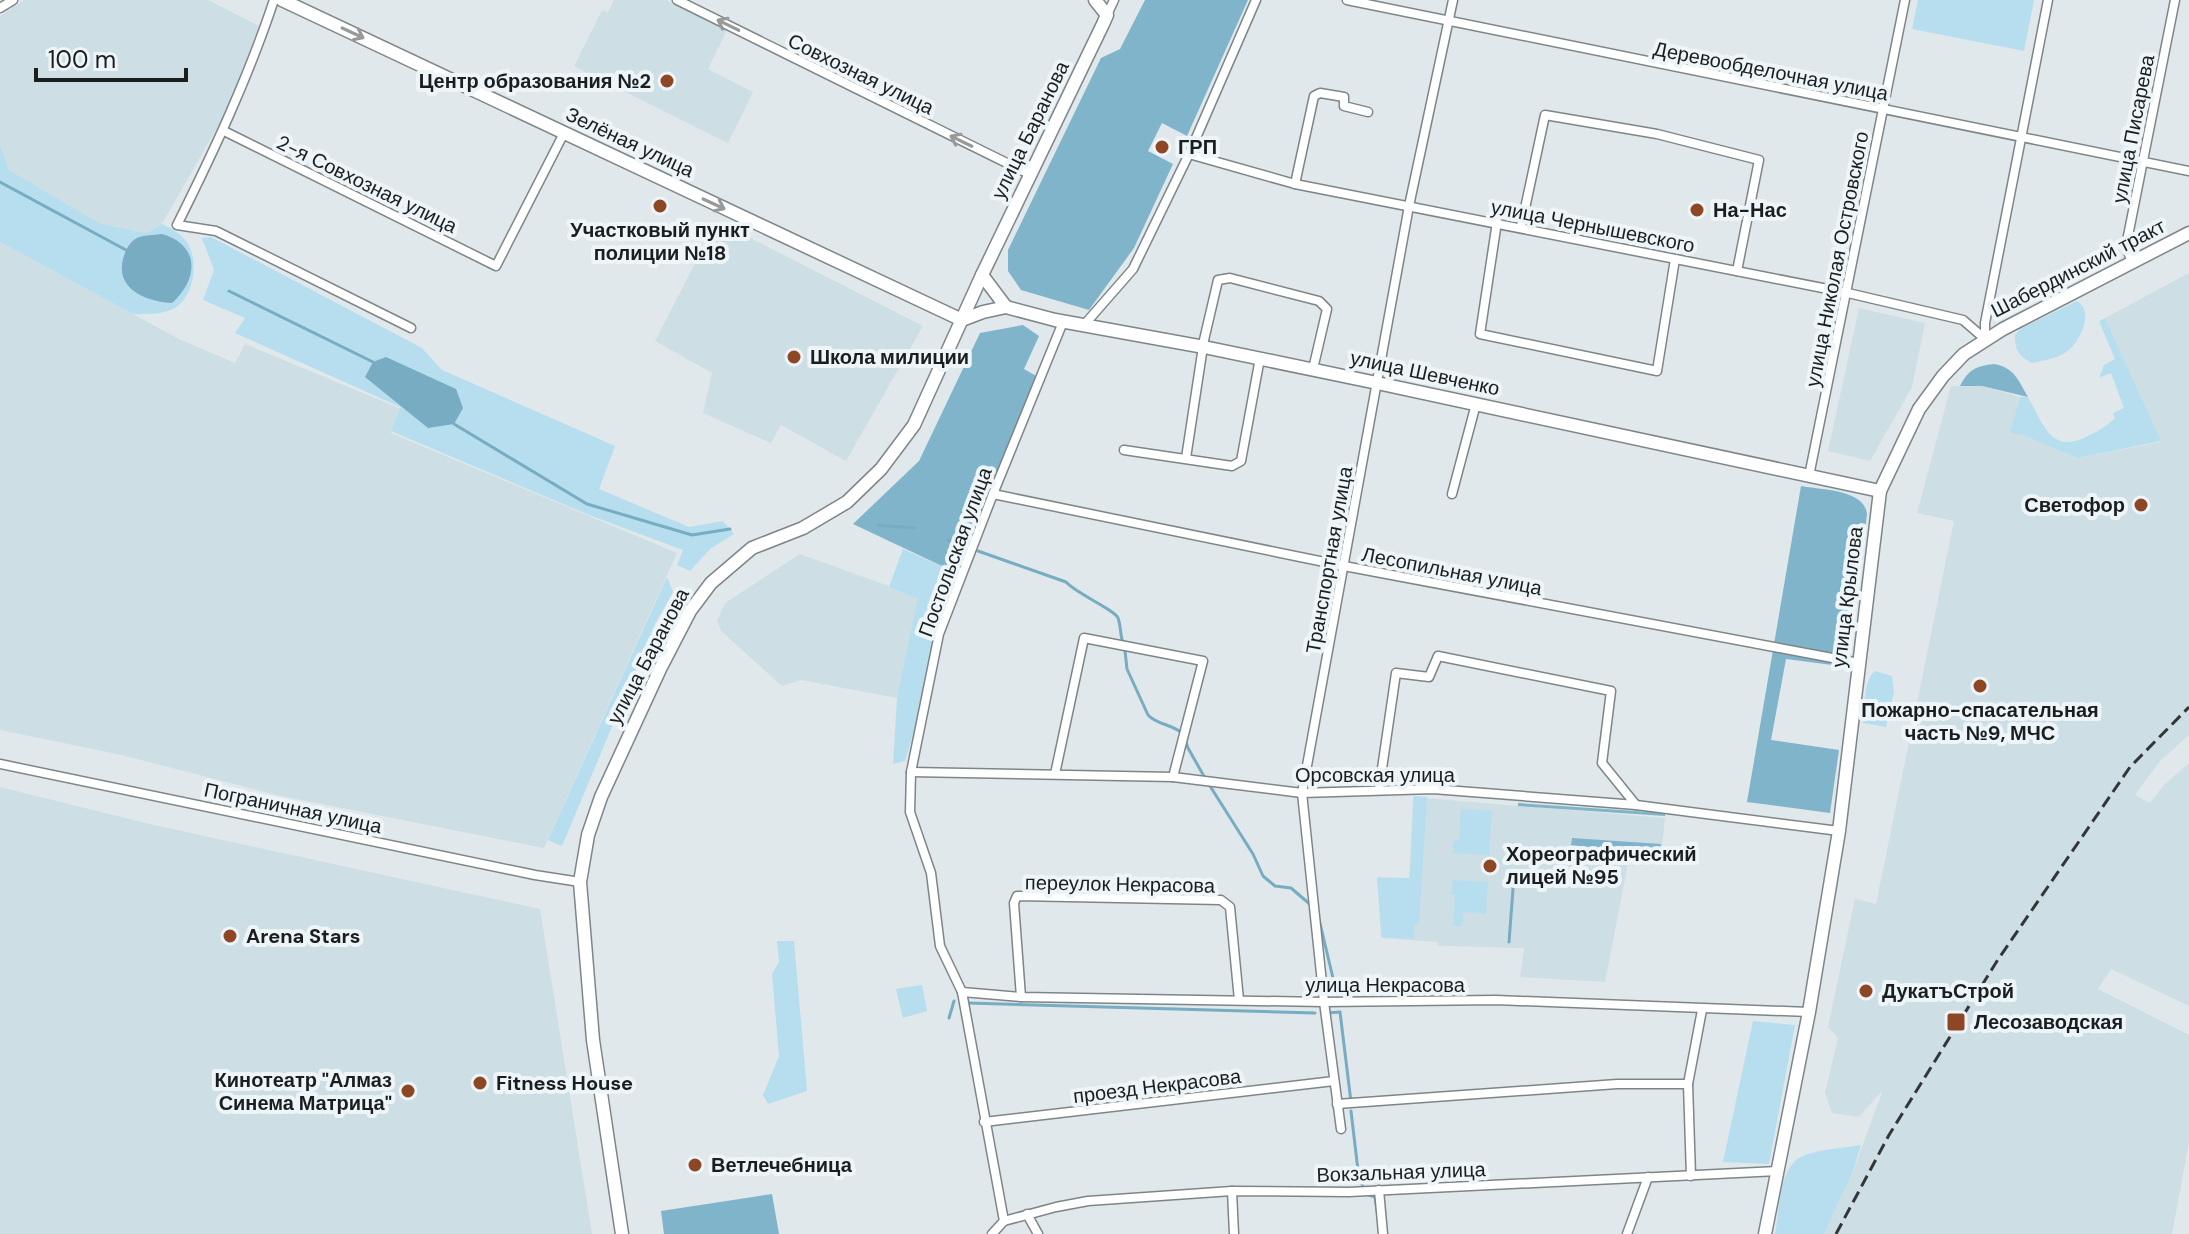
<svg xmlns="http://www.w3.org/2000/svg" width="2189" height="1234" viewBox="0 0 2189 1234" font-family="'DM Sans',sans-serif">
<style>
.built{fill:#cedee5}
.green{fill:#b6deef}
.forest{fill:#7fb4ca}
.water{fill:#77acc2}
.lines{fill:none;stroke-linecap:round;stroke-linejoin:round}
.stream{stroke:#77acc2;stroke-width:3}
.street-casing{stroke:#7e8588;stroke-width:11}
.secondary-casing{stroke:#7e8588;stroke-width:15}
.street{stroke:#fff;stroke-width:8}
.secondary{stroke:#fff;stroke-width:12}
.rail{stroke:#323637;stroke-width:3;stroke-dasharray:12 6;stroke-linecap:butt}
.oneway{stroke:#989a9a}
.poi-dot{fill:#8e4724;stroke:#edf5f9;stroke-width:3}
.labels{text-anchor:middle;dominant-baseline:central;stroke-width:8;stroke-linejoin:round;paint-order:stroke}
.street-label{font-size:20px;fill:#1b1e1f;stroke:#edf5f9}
.poi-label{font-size:20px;font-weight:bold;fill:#1b1e1f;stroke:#edf5f9;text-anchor:start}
</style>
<rect width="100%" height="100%" fill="#e0e8eb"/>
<g class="built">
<polygon points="24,0 208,0 259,26 230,105 162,224 147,233 101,224 9,170 0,145 0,16"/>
<polygon points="614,0 666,0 727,30 708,69 753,92 728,143 574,66 602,10 608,12"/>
<polygon points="717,221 923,326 846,461 781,425 771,443 703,413 712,373 655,341"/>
<polygon points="0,242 179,339 235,363 245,344 399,408 391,433 677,553 544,848 276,795 122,755 0,730"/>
<polygon points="2189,273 2189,735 2160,761 2135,795 2150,803 2164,785 2189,763 2189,1006 2111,969 2098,989 2189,1035 2189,1142 2172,1234 1824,1234 1852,1174 1883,1090 1859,1117 1832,1113 1825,1093 1838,1038 1828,1027 1855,899 1876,904 1954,521 1917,513 1951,386 1982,386 2020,397 2011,433 2023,435 2077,458 2161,442 2105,318"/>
<polygon points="1859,308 1925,323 1912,387 1870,461 1828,451"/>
<polygon points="800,554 919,597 897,698 801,680 782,686 721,631 717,621 725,603"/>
<polygon points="0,787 154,825 540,909 592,1234 0,1234"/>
<polygon points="1413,797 1665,818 1661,856 1630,853 1605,982 1520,977 1524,948 1438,946 1437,942 1381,938 1377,877 1409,878"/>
</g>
<g class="green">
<polygon points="1918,0 2034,0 2024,51 1912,29"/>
<path d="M0,145L9,170L101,224L147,233L162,224C173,229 185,236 190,248C198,266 193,296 176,307C164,315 147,314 133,314L0,242Z"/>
<polygon points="211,237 422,348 442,370 615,446 599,489 689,527 723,521 734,534 710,549 690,571 677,565 683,550 589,515 391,431 400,407 235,333 245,318 203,300 214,270 202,238"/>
<path d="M2077,301C2096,312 2078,347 2063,354C2053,359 2042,361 2032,363C2018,355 2015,351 2015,335L2020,329Z"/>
<path d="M2105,318L2161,441L2077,458L2023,435L2010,433L2020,397H2028C2044,425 2050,455 2088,436C2098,431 2107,426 2115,418L2113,413L2124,408L2111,373L2099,378L2104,365L2115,359L2099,321Z"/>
<polygon points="903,549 961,575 905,761 893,764 897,698 918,598 889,587"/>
<polygon points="667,577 673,592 655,624 562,846 548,840"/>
<path d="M1875,671L1892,676L1894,692L1886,727L1863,723C1865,708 1863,681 1875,671Z"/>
<polygon points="1414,796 1427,797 1419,924 1414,924 1414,939 1382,937 1377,878 1410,878"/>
<polygon points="1461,809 1492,811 1489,855 1453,853 1454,841 1459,840"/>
<polygon points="1453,880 1488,882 1486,914 1464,912 1462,926 1453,926 1455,895 1451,894"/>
<polygon points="777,941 794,941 807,1091 768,1104 763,1095 779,1056 772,974 779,962"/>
<polygon points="922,985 927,1011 903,1018 896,989"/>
<polygon points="1753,1021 1795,1025 1769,1164 1723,1162"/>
<path d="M1861,1145L1852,1174L1824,1234H1775C1780,1210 1778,1164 1805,1155C1822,1149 1843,1148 1861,1145Z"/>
</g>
<g class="forest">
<polygon points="1145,0 1248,0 1187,136 1162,123 1148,151 1173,164 1134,248 1089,310 1021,290 1008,271 1008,250 1101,58 1120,49"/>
<polygon points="1023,325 1039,336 1024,369 1038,377 961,575 853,524 919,461 980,333"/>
<path d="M1994,364C2015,368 2018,380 2028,397L1982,386H1960C1968,370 1976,366 1994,364Z"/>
<path d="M1801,486C1821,490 1864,489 1867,514L1848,667L1786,659L1771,740L1839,750L1830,813L1747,802Z"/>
<polygon points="1518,803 1665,813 1665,816 1518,806"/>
<polygon points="1572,838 1661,844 1659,855 1571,845"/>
<polygon points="772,1194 779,1234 664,1234 661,1211"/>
</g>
<g class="water">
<path d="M162,234C200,245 199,279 172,303C148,302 115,290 123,259C125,252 129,242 137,238C143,235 155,235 162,234Z"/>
<polygon points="386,357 456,389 463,408 454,424 428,428 365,377 373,362"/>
</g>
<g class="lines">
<g class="stream">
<polyline points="0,182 126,250"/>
<polyline points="229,291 373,362"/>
<polyline points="454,424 587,504 692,535 730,529"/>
<polyline points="878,525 914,528"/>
<polyline points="948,540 968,547"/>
<path d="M978,551L1066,582C1077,594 1115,610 1118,618C1121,626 1120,635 1123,643"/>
<path d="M1125,651L1127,669L1148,715C1157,725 1172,724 1182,733"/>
<polyline points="1185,739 1188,748 1205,778"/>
<polyline points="1210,786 1253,854 1263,876 1275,886 1291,888 1312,906"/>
<polyline points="1319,919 1337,995"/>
<polyline points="1509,942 1514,876"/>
<polyline points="968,1003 1315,1013"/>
<polyline points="1327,1013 1340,1012 1351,1102"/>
<polyline points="949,1018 954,1001"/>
<polyline points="1351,1111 1359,1179 1363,1186"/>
<polyline points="1369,1195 1375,1197 1377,1210"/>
</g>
<g class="street-casing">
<g id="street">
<path d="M274,0C248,78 214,151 177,225L216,231L411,328"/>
<polyline points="677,0 1031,175"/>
<polyline points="1347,0 2189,171"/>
<polyline points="0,8 13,0"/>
<polyline points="1107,15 1114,0"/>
<polyline points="224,131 496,266 564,133"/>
<polyline points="1189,154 1295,184 1848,293 1963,320 1985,339"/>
<polyline points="1295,184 1314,96 1320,93 1344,97 1344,106 1368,112"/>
<polyline points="1497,222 1480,334 1657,371 1675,259"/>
<polyline points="1521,227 1545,115 1657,134 1759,160 1737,271"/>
<polyline points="2132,263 2126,246 2175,0"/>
<polyline points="1084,325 1133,269 1189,154 1256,0"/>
<polyline points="1985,339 1985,323 2048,0"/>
<polyline points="1124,450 1232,466 1241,461 1260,358"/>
<polyline points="1186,458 1204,340 1218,280 1230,278 1319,301 1327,309 1313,369"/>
<polyline points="1809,476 1905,0"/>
<polyline points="993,494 1344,566 1859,663"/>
<polyline points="1452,494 1476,404"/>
<polyline points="0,764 535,875 580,882"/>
<polyline points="911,772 1173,777 1302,793 1433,789 1636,805 1839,831"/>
<polyline points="1055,774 1084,638 1203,661 1173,777"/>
<polyline points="1379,789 1396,673 1429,677 1438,656 1611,691 1602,763 1636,805"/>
<polyline points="962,992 1021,997 1324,1002 1496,1000 1809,1012"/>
<polyline points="1021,997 1014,903 1017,896 1221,900 1230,907 1239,1000"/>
<polyline points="1337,1104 1617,1084 1688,1084"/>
<polyline points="984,1122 1334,1081"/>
<polyline points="1341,1129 1324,1002 1302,793 1409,206 1453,0"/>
<polyline points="1691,1176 1688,1084 1702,1010"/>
<polyline points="1379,1190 1383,1234"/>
<polyline points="1232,1191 1234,1234"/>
<polyline points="1027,1214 1038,1234"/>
<polyline points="1004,1221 962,992 940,946 931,873 910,812 911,772 939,634 993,494 1063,322"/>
<polyline points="992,1234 1004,1221 1056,1207 1088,1201 1232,1191 1349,1192 1778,1171"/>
<polyline points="1627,1234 1648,1177"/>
</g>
</g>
<g class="secondary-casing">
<g id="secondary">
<polyline points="282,0 962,320"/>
<polyline points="982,275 1006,307"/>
<polyline points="962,320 983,312 1006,307 1055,320 1204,347 1377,383 1880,491"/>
<polyline points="622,1234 593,1040 580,882 588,835 601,797 660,669 690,611 711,583 752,548 803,528 847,502 881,469 914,425 982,275 1103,24 1107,15 1095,0"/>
<polyline points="1765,1234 1809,1012 1839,831 1880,491 1919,409 1943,376 1964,354 2003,329 2189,233"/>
</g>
</g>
<use href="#street" class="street"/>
<use href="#secondary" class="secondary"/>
<polyline class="rail" points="1836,1234 1889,1135 1997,961 2130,767 2189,707"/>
</g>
<defs><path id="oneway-shaft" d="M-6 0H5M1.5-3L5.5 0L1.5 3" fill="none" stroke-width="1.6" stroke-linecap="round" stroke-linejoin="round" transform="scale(2)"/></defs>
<g class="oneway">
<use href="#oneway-shaft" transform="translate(728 25) rotate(-154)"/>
<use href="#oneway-shaft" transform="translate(353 33) rotate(25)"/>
<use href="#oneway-shaft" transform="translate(961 141) rotate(-154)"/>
<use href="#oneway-shaft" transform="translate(714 204) rotate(25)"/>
</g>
<g class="poi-dot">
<circle cx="667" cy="81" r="8"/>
<circle cx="1162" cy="147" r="8"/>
<circle cx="660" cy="206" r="8"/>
<circle cx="1697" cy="210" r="8"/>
<circle cx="794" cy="357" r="8"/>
<circle cx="2141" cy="505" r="8"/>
<circle cx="1980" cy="686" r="8"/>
<circle cx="1490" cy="866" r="8"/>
<circle cx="230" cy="936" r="8"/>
<circle cx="1866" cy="991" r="8"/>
<rect x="1946" y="1012" width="20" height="20" rx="4"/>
<circle cx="480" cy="1083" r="8"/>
<circle cx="408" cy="1091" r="8"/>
<circle cx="695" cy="1165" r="8"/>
</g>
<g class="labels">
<g class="street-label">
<text transform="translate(1771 71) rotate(11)">Деревообделочная улица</text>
<text transform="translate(861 74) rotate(26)">Совхозная улица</text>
<text transform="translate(2133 129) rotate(-79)">улица Писарева</text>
<text transform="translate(1030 130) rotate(-64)">улица Баранова</text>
<text transform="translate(630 142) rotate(25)">Зелёная улица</text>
<text transform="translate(367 184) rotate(26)">2-я Совхозная улица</text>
<text transform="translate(1593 226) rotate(11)">улица Чернышевского</text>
<text transform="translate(1837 259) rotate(-79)">улица Николая Островского</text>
<text transform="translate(2078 268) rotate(-27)">Шабердинский тракт</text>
<text transform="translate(1425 373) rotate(12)">улица Шевченко</text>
<text transform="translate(955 552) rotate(-70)">Постольская улица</text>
<text transform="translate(1329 560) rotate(-80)">Транспортная улица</text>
<text transform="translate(1452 571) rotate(11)">Лесопильная улица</text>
<text transform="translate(1847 597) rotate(-83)">улица Крылова</text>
<text transform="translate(648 656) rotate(-62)">улица Баранова</text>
<text x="1375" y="775">Орсовская улица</text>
<text transform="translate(293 808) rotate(12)">Пограничная улица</text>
<text transform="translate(1120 884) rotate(1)">переулок Некрасова</text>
<text x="1385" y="985">улица Некрасова</text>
<text transform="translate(1157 1086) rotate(-7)">проезд Некрасова</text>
<text transform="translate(1401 1172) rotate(-2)">Вокзальная улица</text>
</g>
<g class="poi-label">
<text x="651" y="81" text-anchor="end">Центр образования №2</text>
<text x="1178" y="147">ГРП</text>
<text x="1713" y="210">На-Нас</text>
<text x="660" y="230" text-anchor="middle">Участковый пункт<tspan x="660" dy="23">полиции №18</tspan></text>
<text x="810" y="357">Школа милиции</text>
<text x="2125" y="505" text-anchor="end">Светофор</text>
<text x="1980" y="710" text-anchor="middle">Пожарно-спасательная<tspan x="1980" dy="23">часть №9, МЧС</tspan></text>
<text x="1506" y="854">Хореографический<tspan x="1506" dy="23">лицей №95</tspan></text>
<text x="246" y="936">Arena Stars</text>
<text x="1882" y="991">ДукатъСтрой</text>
<text x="1974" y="1022">Лесозаводская</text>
<text x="392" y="1080" text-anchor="end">Кинотеатр "Алмаз<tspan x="392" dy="23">Синема Матрица"</tspan></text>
<text x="496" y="1083">Fitness House</text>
<text x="711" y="1165">Ветлечебница</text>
</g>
</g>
<path d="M36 68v12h150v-12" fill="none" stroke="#1b1e1f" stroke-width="4"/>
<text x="48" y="68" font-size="24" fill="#1b1e1f" stroke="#edf5f9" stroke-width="6" paint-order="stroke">100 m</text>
</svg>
